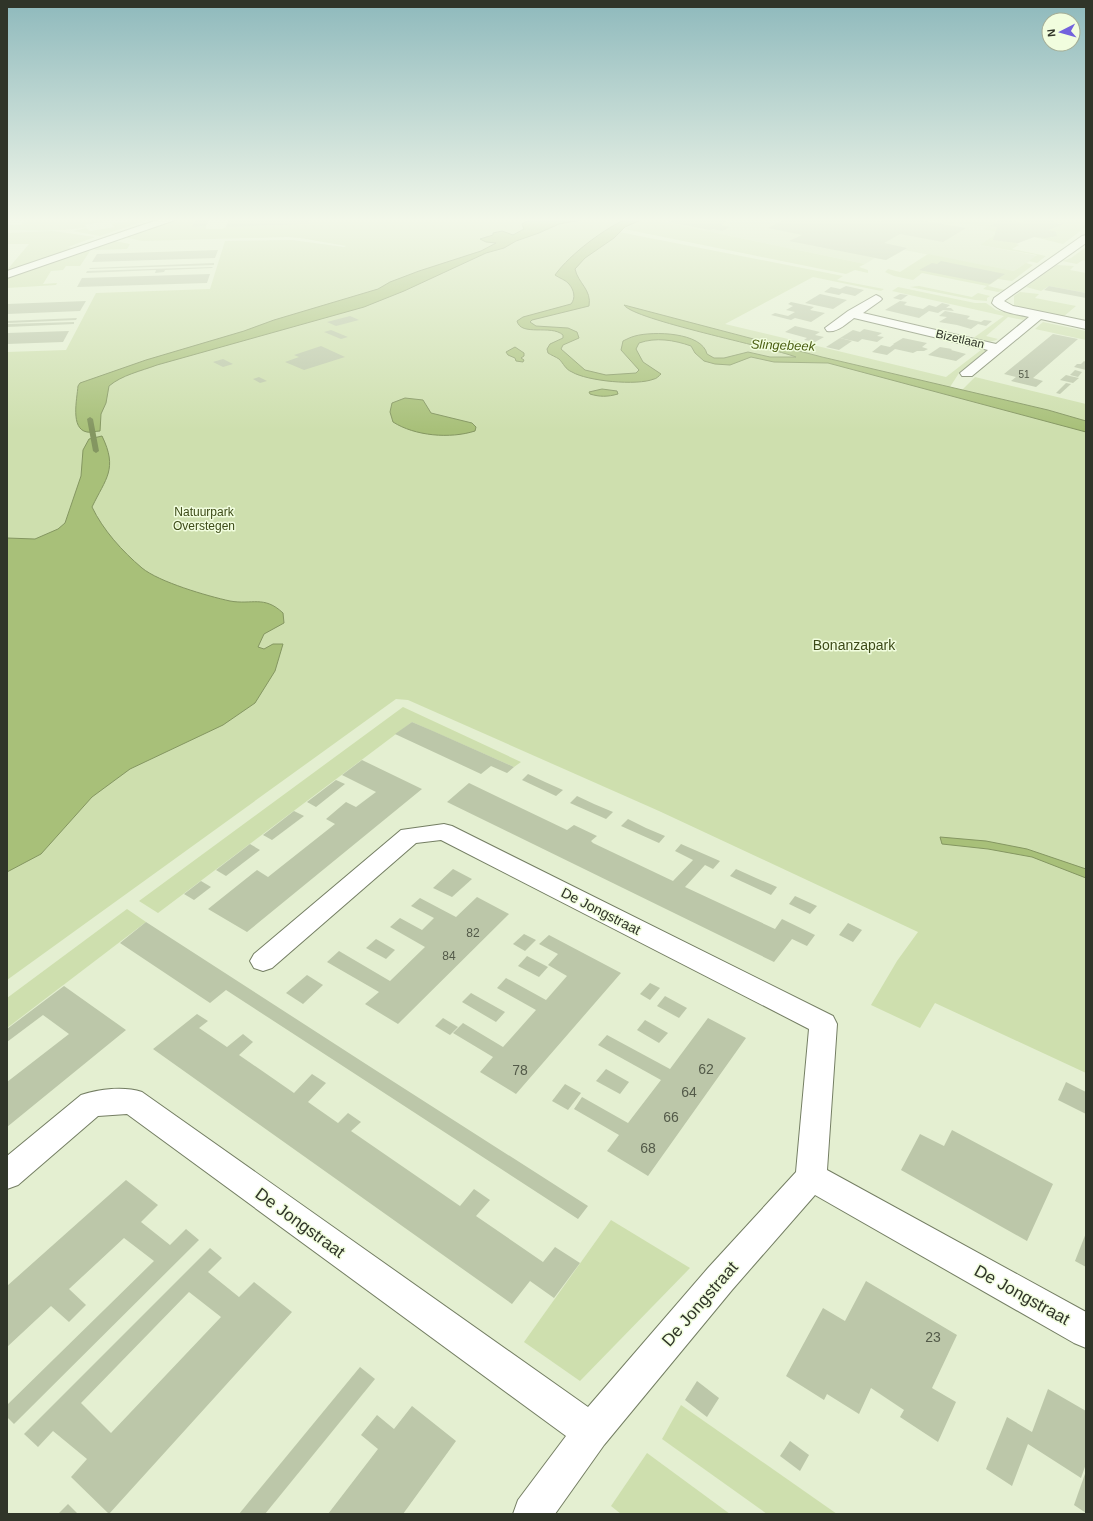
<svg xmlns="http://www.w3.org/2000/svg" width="1093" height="1521" viewBox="0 0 1093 1521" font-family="Helvetica,sans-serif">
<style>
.built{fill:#d5e2be}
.green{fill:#cedfae}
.water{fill:#a8c079;stroke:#849661}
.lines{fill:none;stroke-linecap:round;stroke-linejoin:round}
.stream{fill:#849661;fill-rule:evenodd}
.building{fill:#bcc7a9;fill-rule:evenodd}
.street-casing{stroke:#747e63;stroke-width:2}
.street{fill:#fff;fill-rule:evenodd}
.labels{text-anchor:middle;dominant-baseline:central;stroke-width:3;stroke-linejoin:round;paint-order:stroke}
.far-number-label{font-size:10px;fill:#535a49}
.far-street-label{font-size:12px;fill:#303529;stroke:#f1fdde}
.far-park-label{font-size:12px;fill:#3c4a17;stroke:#f1fdde}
.number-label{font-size:12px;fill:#535a49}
.far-water-label{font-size:13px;font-style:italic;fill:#4b5f12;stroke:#f1fdde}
.park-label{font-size:14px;fill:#3c4a17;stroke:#f1fdde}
.street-label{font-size:14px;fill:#303529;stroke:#f1fdde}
.near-number-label{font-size:14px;fill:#535a49}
.near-street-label{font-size:17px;fill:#303529;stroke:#f1fdde}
</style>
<rect width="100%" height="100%" fill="#e4efd1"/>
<polygon class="built" points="674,218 964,218 996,232 994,235 980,245 1038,256 1014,271 904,250 886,260 875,258 865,264 664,222"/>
<g class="green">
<path d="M27,218H123L84,225L87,227C61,232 34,230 7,230V225H21Z"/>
<polygon points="125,218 153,218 100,236 73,231 86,228 90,231 115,227 111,224 129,221"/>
<polygon points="180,218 196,218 192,227 206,226 206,229 222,229 226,227 309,224 310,220 364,218 639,218 614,231 843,276 837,280 884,289 881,291 813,277 725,324 946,377 981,350 958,344 961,342 988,349 959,373 950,387 822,357 716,329 713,331 1086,427 1086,1073 935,1003 920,1028 871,1005 897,961 918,932 659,811 408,700 396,699 7,980 7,352 66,350 96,293 210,289 225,241 292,240 344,247 346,246 300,238 287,237 142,241 124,237"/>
<polygon points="646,218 674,218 664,222 865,264 859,267 868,270 868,273 855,270 846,274 624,229"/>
<polygon points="917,218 1086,218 1086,227 1063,244 1034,237 1065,223 995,223 991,226 997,227 996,232 983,229 986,227 957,222 953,224"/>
<polygon points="53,231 95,237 68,247 76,249 57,256 53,255 7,272 7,270 29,244 7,244 7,233"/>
<polygon points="994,235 1017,243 1016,244 1019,245 1012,249 1046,256 1037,263 1029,261 1037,255 980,245"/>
<polygon points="114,241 130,244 127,249 96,250 90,248"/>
<polygon points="1086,247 1086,261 1083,260 1077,264 1062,261 1071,258"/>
<polygon points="85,250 90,251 80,266 66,266 63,270 51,271 43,284 57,283 56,285 7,288 7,278"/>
<polygon points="928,254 1014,271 1026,263 1033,265 1012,281 998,279 988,286 1005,290 998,292 983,289 987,286 922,273 913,280 894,276 885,272 888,269 900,272"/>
<polygon points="1057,265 1074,266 1070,270 1086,273 1086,293 1049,286 1041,291 1026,287"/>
<polygon points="919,286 972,297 978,293 990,296 987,298 987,301 975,300 910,287"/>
<path d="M898,287L975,303H986L996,310L1027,317L1023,320L1008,317L986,336L998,339C990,344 980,341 972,339L1004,316L892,291Z"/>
<polygon points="1020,292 1039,294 1035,298 1076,306 1063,317 1014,306 1014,296"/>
<polygon points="1043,322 1086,331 1086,340 1035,329"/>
<polygon points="975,377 1086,404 1086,421 1048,410 962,390"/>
<polygon points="403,707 521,762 514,767 412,722 158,913 139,901"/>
<polygon points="127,909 146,922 7,1028 7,998"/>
<polygon points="611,1220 690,1268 580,1381 524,1342"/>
<polygon points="681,1405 837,1514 767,1514 662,1439"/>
<polygon points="647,1453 730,1514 621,1514 611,1506"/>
</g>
<g class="water">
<path d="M533,218H545L547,220L554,218L583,219L581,220L559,224L539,233L516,241L504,248L486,253L404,291L364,307L157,365C141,371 122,375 109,386L106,403L101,414L100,431C96,431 91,433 87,432C70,429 77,399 78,386L80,383L146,360L244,331L274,320L378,289L390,282L419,271L481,251L496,243L486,242L480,239L493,235V233L502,231L513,235L524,229L522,224Z"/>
<path d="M629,218H646L625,227L614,238L585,258L575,269C578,283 592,290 589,306L532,320L530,322L536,326L568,328L577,332L579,338L563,345L561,349L585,370L606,375L636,373L639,370L621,350L623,341C627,339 631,337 635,336C653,331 702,332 707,354L714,358H724L748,352L770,357H796C770,347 634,320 624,305L822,357L1048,410L1086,421V432L828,363L774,362L751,357L730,365L715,364L704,361L695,353L691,346C674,340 656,337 639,343L636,349L643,362L661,374C659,376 656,379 654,379C637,386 587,381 572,372C565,369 564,364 559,359C556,357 551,355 548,353L547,349L550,344L563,338V335C551,324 521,337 517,321L523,317L571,304C576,298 574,290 569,284C566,280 559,278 555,275C570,254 606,227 629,218Z"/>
<polygon points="515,347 524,353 524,356 521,358 524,360 523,362 516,361 515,358 508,355 506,352"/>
<path d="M602,389L617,391L618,394C607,397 600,397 590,394L589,392Z"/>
<path d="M405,398L423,400L431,413L472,423L476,427L475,431C450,439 415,436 393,422L390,412L392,403Z"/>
<path d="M102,436C118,469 106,478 92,507C103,530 122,551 142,568C159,582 207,596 230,601C252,605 264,595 283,613L284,623L264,634L258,647L264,649L273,644H283L275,671L255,703L223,725L130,769L92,797L41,854L7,872V538L35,539L58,529L65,523L81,476L83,450L89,439Z"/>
<polygon points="940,837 986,841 1027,849 1086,869 1086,878 1032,857 988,849 942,844"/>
</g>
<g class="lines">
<polygon class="stream" points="90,417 93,419 99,451 96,453 93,451 87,419"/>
</g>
<g class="building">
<polygon points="196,218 210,218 206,226 192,227"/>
<polygon points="229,218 310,218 309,224 226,227"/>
<polygon points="318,218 346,218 346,219 318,220"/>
<polygon points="678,218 709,218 728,221 721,225 730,227 722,231 713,229 710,230 669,222"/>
<polygon points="780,218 859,218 881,221 888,218 908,218 966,228 943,242 900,234 884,243 907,248 886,260 789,241 802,235 768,228 785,219"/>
<polygon points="1048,218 1058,224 1066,223 1049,230 1056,232 1057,236 1046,238 1034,237 1016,244 1017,243 993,240 997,227 990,226 1000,219 1022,223 1024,221 1019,219"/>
<polygon points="218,250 215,258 92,262 97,254"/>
<polygon points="941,261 1005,274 990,284 919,270 932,263 937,264"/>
<polygon points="214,263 214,265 89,269 90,268"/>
<polygon points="213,267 212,268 165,270 164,272 155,273 156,270 86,273 87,271"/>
<polygon points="210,274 207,283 77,287 82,278"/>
<polygon points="846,286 864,290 855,296 842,293 839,295 824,292 831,287 840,289"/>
<polygon points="1049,286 1086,293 1086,298 1044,290"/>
<polygon points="820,294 847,300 833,309 805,303"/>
<polygon points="900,294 908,295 901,300 893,298"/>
<polygon points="86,301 80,311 7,314 7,304"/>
<polygon points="900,301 907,302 904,305 923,309 929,305 936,307 942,303 950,305 946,308 951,308 954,311 943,310 938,313 929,311 919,318 885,310"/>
<polygon points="791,302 814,307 810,310 825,313 811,322 795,318 791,320 771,315 775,313 788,316 795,312 786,310 793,306 788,304"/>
<polygon points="945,311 970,316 967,319 981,322 984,320 992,321 986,326 978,324 971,329 957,325 939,322 947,317 939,316"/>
<polygon points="350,316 359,320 336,326 327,322"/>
<polygon points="77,318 76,320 7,323 7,321"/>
<polygon points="74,322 74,324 7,327 7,324"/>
<polygon points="795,326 820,332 815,335 824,337 815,342 804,340 807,338 785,332"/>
<polygon points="864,329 882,333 877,336 884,337 877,342 862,339 858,342 840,338 853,330 860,332"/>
<polygon points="331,330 348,337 341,339 324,332"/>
<polygon points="69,331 63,342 7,344 7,333"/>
<polygon points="1053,334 1078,339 1033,378 1043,381 1036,387 1011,381 1016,377 1004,374"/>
<polygon points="840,338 852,341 839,350 826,347"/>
<polygon points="903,338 927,343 922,347 928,349 924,351 917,351 913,353 895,349 887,355 872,352 881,345 890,347 894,344 893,344"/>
<polygon points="321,346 345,357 304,370 285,362 299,357 294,355"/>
<polygon points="940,347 952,349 951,350 966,354 956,361 928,355"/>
<polygon points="223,359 233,364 223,367 213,362"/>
<polygon points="1084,361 1086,362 1086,370 1074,367 1077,364 1081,364"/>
<polygon points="1075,370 1082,372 1078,377 1070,375"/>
<polygon points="1066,375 1070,376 1079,378 1073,383 1060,380"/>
<polygon points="259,377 267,381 260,383 253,379"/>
<polygon points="1066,383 1071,384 1060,394 1056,393"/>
<polygon points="412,722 433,731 514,767 507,773 491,766 481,774 395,734"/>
<polygon points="362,760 422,789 247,932 208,909 257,870 268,877 335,824 326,819 346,802 356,807 376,792 342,775"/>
<polygon points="528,774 545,782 563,790 556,796 522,780"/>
<polygon points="336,780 345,784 316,807 307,802"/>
<polygon points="469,783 567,830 574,825 597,836 591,841 593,843 673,881 693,860 675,851 681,844 720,861 713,869 705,865 685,887 775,929 782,919 815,935 807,946 792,939 774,962 447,802"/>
<polygon points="577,796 594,804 613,812 606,819 570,803"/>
<polygon points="294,811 304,816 272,840 263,835"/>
<polygon points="628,819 646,828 665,836 659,843 621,826"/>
<polygon points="250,844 260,850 226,876 216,870"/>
<polygon points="453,869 472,879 452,897 433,888"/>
<polygon points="736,869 756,878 777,887 771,895 730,876"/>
<polygon points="201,881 211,887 194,900 184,894"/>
<polygon points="795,896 817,906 810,914 789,904"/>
<polygon points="477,897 509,914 398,1024 365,1004 379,992 327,962 339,951 390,981 425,947 390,927 400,918 422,930 434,918 411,906 420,898 456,917"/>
<polygon points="146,922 369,1066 588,1206 578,1219 226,990 210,1003 120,943"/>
<polygon points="848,923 862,930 853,942 839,935"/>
<polygon points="524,934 536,940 525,951 513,944"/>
<polygon points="549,935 621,973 516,1094 480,1072 493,1057 453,1033 463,1023 503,1047 536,1010 497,988 506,978 546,1000 567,976 548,965 558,954 539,944"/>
<polygon points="376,939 395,950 386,959 366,948"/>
<polygon points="527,956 548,967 539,977 518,966"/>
<polygon points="307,975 323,985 303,1004 286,993"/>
<polygon points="650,983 660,988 650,1000 640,994"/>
<polygon points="64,986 126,1030 7,1127 7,1082 69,1034 43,1015 7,1042 7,1029"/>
<polygon points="471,993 505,1012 496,1022 462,1002"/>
<polygon points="665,996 687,1008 679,1018 657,1006"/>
<polygon points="197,1014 208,1021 199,1028 227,1047 243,1034 253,1042 239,1055 294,1093 312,1074 326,1083 308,1102 338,1123 348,1113 361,1122 351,1131 460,1206 474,1189 490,1200 476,1216 543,1262 555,1247 580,1263 554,1298 530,1281 512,1304 153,1049"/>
<polygon points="443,1018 458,1027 450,1035 435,1026"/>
<polygon points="708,1018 746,1038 648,1176 607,1151 619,1135 574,1109 582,1097 628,1123 661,1080 598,1045 607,1035 670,1069"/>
<polygon points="645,1020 668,1033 659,1043 637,1030"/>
<polygon points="606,1069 629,1082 620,1094 596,1081"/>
<polygon points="1066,1082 1086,1092 1086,1114 1058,1100"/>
<polygon points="565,1084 581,1093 568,1110 552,1101"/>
<polygon points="952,1130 1053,1184 1027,1241 901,1170 920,1134 944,1146"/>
<polygon points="126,1180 158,1205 141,1222 170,1245 186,1229 199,1240 14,1424 7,1417 7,1405 154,1261 124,1238 69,1289 86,1305 69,1322 51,1306 7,1347 7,1286"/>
<polygon points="1086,1233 1086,1267 1075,1261"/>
<path d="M210,1248L222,1258L208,1272L239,1297L254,1282L292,1312L109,1514L71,1477L87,1459L53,1431L38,1447L24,1434ZM189,1292L221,1317L111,1433L81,1403Z"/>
<polygon points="866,1281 957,1335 932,1388 956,1402 938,1442 900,1417 904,1410 871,1388 859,1414 827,1394 824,1400 786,1376 823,1308 845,1321"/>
<polygon points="360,1367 375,1379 265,1514 239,1514"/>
<polygon points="697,1381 719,1398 707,1417 685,1400"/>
<polygon points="1048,1389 1086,1411 1086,1464 1081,1478 1028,1444 1012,1486 986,1469 1007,1417 1032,1432"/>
<polygon points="412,1406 456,1441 403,1514 328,1514 378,1449 361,1435 377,1415 394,1429"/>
<polygon points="790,1441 809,1455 800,1471 780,1456"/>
<polygon points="1086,1471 1086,1513 1074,1505"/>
<polygon points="68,1504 78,1514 58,1514"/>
</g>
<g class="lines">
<g class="street-casing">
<g id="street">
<polygon points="163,218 176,218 175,220 7,278 7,271"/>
<path d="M1086,235V243L1004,301L1013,306L1086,321V329L1041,319L972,376H962L960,373L988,350L854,318C846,324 837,333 827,331L825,328L848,311L876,295L880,297L882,299L880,301L863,313L996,344L1029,317C1017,314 1000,313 992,303L994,298L1082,236Z"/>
<path d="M444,824L452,826L833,1016L837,1024L827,1170L1086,1312V1348L1074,1343L815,1195L732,1290L604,1445L555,1514H513L518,1500L566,1436L127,1114L98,1116L18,1185L7,1189V1156L81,1095C99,1089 124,1086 142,1092L588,1407L708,1268L796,1172L809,1029L441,840L416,843L272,968L263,971L254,968L250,961L254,954L401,830Z"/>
</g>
</g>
<use href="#street" class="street"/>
</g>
<linearGradient id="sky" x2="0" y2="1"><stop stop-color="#8eb9bc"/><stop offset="0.51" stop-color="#f3f8ea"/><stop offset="1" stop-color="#f3f8ea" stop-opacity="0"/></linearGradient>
<rect width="1093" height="430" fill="url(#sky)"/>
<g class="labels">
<g class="far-number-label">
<text x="1024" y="374">51</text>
</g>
<g class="far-street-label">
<text transform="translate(960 339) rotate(13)">Bizetlaan</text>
</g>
<g class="far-park-label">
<text x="204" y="512">Natuurpark<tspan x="204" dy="14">Overstegen</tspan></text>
</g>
<g class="number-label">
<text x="473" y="933">82</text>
<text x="449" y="956">84</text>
</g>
<g class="far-water-label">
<text transform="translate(783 345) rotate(2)">Slingebeek</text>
</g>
<g class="park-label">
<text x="854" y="645">Bonanzapark</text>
</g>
<g class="street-label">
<text transform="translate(601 911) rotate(27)">De Jongstraat</text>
</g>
<g class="near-number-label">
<text x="706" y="1069">62</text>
<text x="520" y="1070">78</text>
<text x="689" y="1092">64</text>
<text x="671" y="1117">66</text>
<text x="648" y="1148">68</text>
<text x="933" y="1337">23</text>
</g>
<g class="near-street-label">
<text transform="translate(300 1223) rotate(36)">De Jongstraat</text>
<text transform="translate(1022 1295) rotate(29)">De Jongstraat</text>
<text transform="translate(700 1304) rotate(-49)">De Jongstraat</text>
</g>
</g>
<rect width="1093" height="1521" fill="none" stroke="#303529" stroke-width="16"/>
<g transform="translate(1061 32) rotate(264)"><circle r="19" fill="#f1fdde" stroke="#a4ad96"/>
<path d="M0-3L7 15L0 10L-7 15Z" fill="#7262dd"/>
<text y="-6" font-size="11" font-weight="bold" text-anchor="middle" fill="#303529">N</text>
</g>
</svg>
